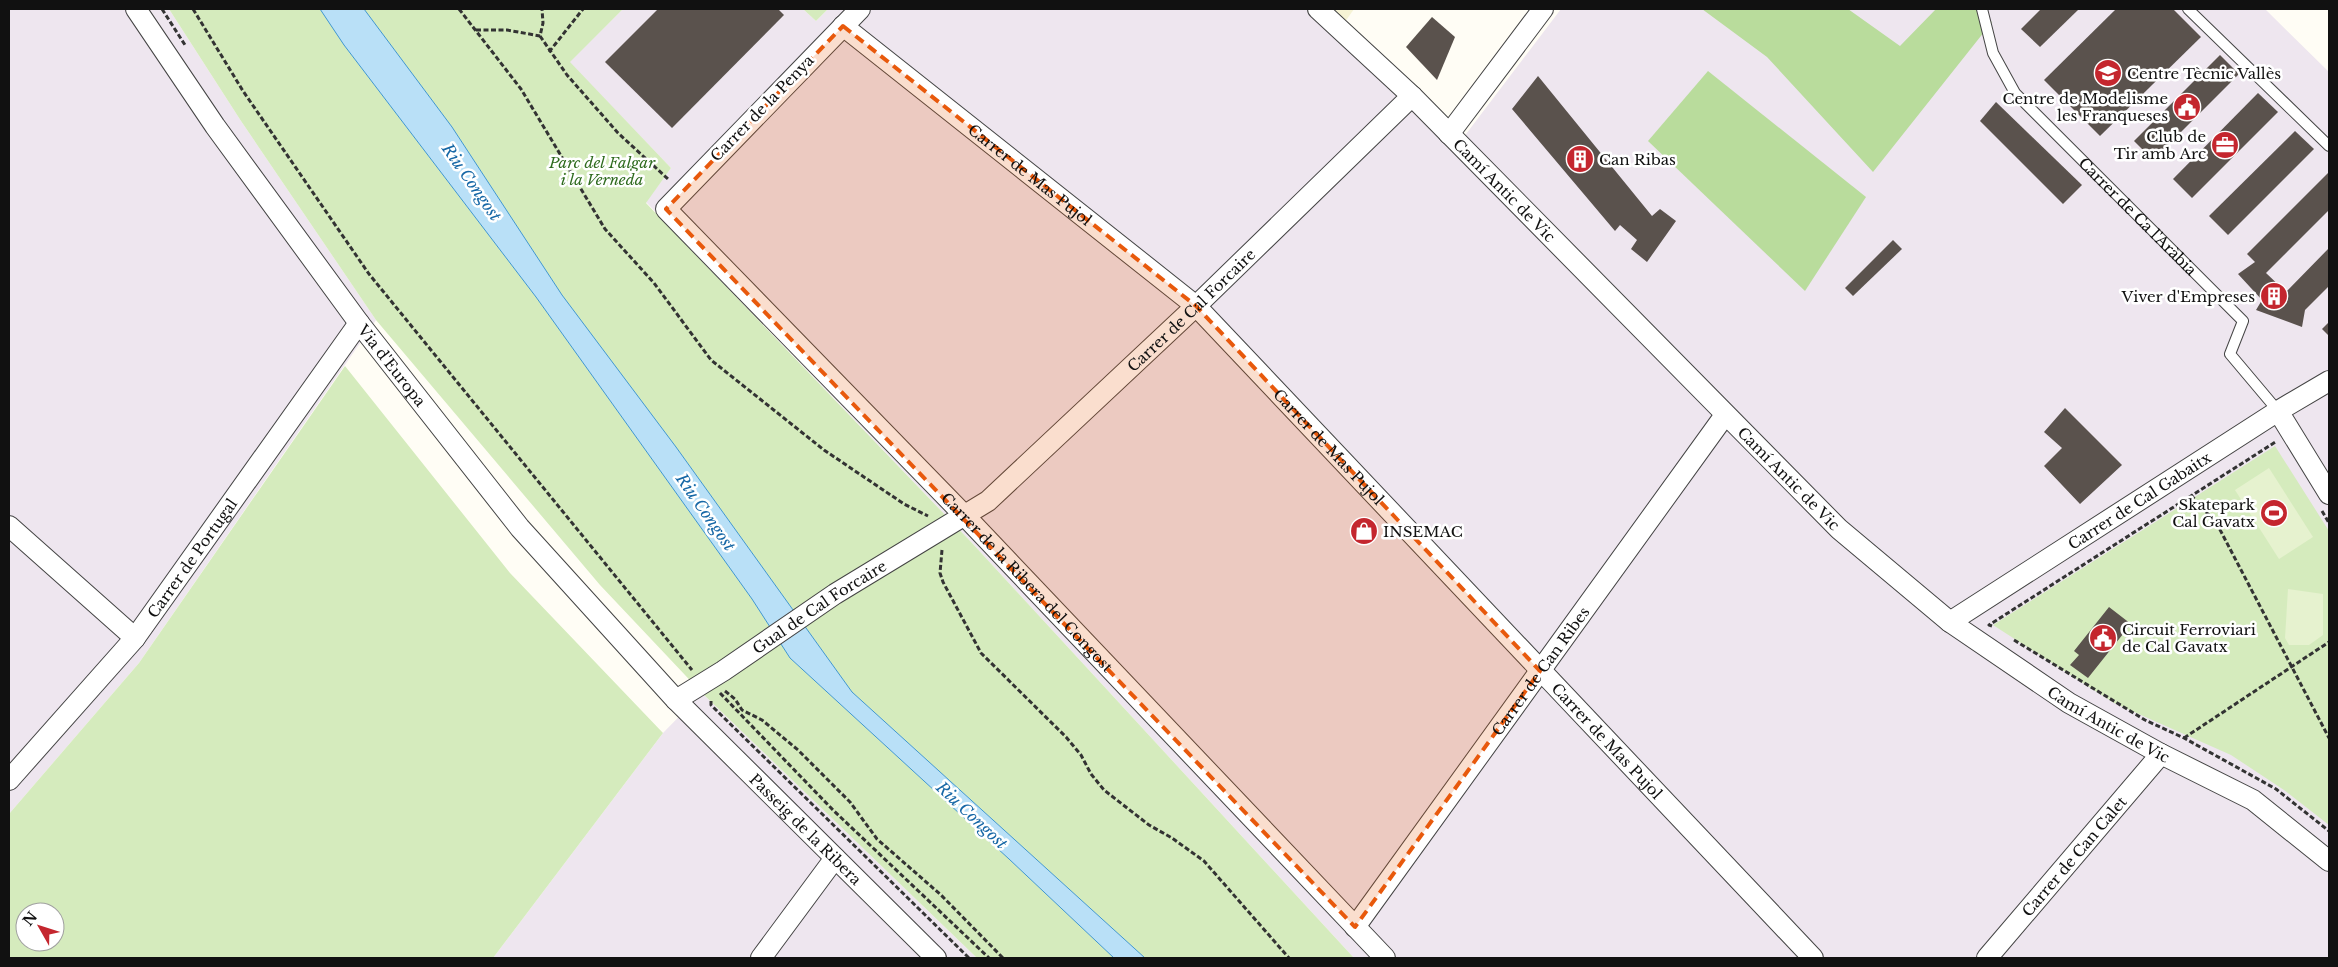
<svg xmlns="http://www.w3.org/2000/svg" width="2338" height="967" viewBox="0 0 2338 967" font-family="'Libre Baskerville',serif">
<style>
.industrial{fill:#eee6ef}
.farmland{fill:#f6f3d4}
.green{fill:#d5ebbd;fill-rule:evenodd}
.forest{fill:#b9dc9c}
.pitch{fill:#e6f2cf}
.water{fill:#b9e0f7;stroke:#3f96cf}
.building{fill:#5a524d}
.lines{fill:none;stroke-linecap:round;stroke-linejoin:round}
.service-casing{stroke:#444;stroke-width:12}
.minor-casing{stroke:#444;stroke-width:22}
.path{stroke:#333;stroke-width:3;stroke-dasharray:5 2.5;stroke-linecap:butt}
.service{stroke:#fff;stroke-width:10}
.minor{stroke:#fff;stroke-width:20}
.marked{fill:#e8590c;fill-opacity:0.2;stroke:#e8590c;stroke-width:4;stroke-dasharray:10 6;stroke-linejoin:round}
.labels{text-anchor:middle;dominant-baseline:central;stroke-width:5;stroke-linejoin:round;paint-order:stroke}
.poi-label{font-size:15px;fill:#111;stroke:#fff;text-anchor:start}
.street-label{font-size:15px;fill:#111;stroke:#fff}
.park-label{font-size:15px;font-style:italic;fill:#2f6b1f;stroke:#fff}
.water-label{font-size:16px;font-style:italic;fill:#1768a6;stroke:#fff}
</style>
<rect width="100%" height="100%" fill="#fffdf5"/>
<g class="industrial">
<polygon points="9,9 169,9 241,121 376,320 139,663 9,814"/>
<polygon points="623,9 803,9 816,21 828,9 1317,9 1460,142 1561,9 2265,9 2329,72 2329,958 1354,958 972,543 646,202 671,168 569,62"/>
<polygon points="702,693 977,958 493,958 663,733"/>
</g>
<polygon class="farmland" points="1319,9 1354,9 1340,29"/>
<g class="green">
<polygon points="169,9 320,9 344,45 536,297 752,599 790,658 1009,859 1114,958 977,958 702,693 600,585 376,320 241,121"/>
<polygon points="364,9 623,9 570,62 671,168 646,203 972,543 1354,958 1145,958 852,692 676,447 562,295 452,127"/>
<polygon points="803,9 828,9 816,21"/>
<path d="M345,366L510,573L663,733L493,958H9V814L139,663ZM25,912H55V942H25Z"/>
<polygon points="2275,446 2329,531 2329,825 2284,790 2231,755 2114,703 1993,625"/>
</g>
<g class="forest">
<polygon points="1702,9 1848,9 1900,46 1936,9 1975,9 1992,22 1873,172 1767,57"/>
<polygon points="1708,71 1866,197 1805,291 1648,141"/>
</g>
<g class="pitch">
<polygon points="2269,468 2313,537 2279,559 2235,490"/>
<polygon points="2288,589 2323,594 2323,635 2309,645 2289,645 2285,638"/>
</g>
<polygon class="water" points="320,9 364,9 452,127 562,295 676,447 852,692 1145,958 1114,958 1009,859 790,658 752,599 536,297 344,45"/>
<g class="building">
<polygon points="658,9 778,9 784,15 672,128 605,62"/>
<polygon points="2041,9 2079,9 2040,47 2021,29"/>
<polygon points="2116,9 2173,9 2201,37 2100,136 2044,80"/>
<polygon points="1432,17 1455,37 1437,80 1406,47"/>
<polygon points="2220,55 2239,74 2153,160 2134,141"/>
<polygon points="1538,76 1652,216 1660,209 1676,221 1647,262 1631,249 1637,240 1620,225 1615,231 1512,109"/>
<polygon points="2258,93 2278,112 2192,198 2173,179"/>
<polygon points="1996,102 2082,185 2063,204 1980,121"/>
<polygon points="2295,131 2314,149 2228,235 2209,216"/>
<polygon points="2329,172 2329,210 2266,273 2286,292 2329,248 2329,286 2305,310 2302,327 2256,310 2262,300 2238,274 2255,262 2247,254"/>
<polygon points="1893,240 1902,249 1853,296 1845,288"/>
<polygon points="2329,322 2329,336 2322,329"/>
<polygon points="2065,408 2122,465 2080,504 2044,466 2062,448 2044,432"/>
<polygon points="2109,607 2131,624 2088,678 2070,665 2079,655 2074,651"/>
</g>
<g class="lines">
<g class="service-casing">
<g id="service">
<path id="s1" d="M1982,9L1993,53L2015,93L2243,321L2230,354L2278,411"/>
<polyline points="2188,9 2329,146"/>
</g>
</g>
<g class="minor-casing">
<g id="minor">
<path id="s2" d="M136,9L215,126L359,323L520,528L676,700L936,958"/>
<path id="s3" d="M860,9L666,209L965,516L1385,958"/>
<path id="s4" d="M1318,9L1412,96L1839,529L1950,622L2069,703L2161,754L2253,800L2329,861"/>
<path id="s5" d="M843,26L1196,306L1813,958"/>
<polyline points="1449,134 1543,9"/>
<polyline points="2278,411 2329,494"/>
<polyline points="9,526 135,638"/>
<path id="s6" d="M1950,622L2278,411L2329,381"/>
<path id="s7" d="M676,700L723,671L835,594L988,501L1196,306L1412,96"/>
<path id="s8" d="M9,780L135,638L359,323"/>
<path id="s9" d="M1355,927L1725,415"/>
<polyline points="761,958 835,858"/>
<path id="s10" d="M1987,958L2161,754"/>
</g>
</g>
<g class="path">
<polyline points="162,9 185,45"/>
<polyline points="193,9 243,91 369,274 692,670"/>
<polyline points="459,9 521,89 605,229 654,283 711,360 824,450 904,504 928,516"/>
<polyline points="476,30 507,30 540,36 543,23 542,9"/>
<polyline points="540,36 567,75 618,133 668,179"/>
<polyline points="549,52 583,9"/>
<polyline points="2191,495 2217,524 2329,738"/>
<polyline points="2322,511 2329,523"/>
<polyline points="942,550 940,573 943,582 981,653 1066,737 1081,755 1091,774 1104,790 1149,825 1172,838 1204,861 1289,958"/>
<polyline points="1992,626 1989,625 2277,441"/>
<polyline points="2014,640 2145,720 2184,738 2276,789 2329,831"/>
<polyline points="725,691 735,699 742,710 762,720 798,750 850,802 877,839 941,895 1003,958"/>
<polyline points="720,693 833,810 989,958"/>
<polyline points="711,701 711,705 969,958"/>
<polyline points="2184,738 2329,642"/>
</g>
<use href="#service" class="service"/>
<use href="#minor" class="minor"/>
</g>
<path class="marked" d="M843,26L1196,306L1540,671L1355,927L666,209Z"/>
<defs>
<g id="school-disc" transform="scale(1.4375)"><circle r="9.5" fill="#c4262e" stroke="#fff"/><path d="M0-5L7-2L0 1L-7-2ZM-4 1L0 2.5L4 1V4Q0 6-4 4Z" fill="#fff"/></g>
<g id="civic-disc" transform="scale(1.4375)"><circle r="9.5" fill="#c4262e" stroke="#fff"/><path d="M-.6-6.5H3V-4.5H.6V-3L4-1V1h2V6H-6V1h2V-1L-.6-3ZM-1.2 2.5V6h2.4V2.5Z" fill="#fff"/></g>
<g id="office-disc" transform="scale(1.4375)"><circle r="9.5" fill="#c4262e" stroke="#fff"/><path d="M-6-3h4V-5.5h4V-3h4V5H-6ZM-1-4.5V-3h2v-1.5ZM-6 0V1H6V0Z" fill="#fff"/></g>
<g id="building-disc" transform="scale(1.4375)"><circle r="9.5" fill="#c4262e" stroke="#fff"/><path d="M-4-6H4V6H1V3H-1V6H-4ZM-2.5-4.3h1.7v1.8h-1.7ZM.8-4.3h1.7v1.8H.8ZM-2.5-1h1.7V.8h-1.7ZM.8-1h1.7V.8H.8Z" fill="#fff"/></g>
<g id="stadium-disc" transform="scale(1.4375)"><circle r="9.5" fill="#c4262e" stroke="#fff"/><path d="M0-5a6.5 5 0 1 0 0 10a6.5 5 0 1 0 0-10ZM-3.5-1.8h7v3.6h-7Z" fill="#fff"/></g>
<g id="shop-disc" transform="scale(1.4375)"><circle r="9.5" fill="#c4262e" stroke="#fff"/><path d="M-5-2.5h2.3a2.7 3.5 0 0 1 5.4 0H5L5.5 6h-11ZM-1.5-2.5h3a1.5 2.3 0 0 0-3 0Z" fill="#fff"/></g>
</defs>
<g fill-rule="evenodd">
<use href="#school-disc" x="2108" y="73"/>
<use href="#civic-disc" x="2187" y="107"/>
<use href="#office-disc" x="2225" y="145"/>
<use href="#building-disc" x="1580" y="159"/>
<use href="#building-disc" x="2274" y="296"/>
<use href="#stadium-disc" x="2274" y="513"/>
<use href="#shop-disc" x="1364" y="531"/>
<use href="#civic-disc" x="2103" y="638"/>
</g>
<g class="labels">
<g class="poi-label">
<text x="2127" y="73">Centre Tècnic Vallès</text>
<text x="2168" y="98" text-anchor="end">Centre de Modelisme<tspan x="2168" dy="17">les Franqueses</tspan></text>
<text x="2206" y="136" text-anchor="end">Club de<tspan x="2206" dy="17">Tir amb Arc</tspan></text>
<text x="1599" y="159">Can Ribas</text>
<text x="2255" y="296" text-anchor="end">Viver d'Empreses</text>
<text x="2255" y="504" text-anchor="end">Skatepark<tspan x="2255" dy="17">Cal Gavatx</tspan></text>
<text x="1383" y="531">INSEMAC</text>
<text x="2122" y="629">Circuit Ferroviari<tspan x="2122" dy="17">de Cal Gavatx</tspan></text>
</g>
<g class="street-label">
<text transform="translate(762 108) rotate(-46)">Carrer de la Penya</text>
<text stroke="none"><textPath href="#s5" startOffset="239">Carrer de Mas Pujol</textPath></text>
<text stroke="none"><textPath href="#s4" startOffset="260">Camí Antic de Vic</textPath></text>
<text stroke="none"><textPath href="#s1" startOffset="265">Carrer de Ca l'Aràbia</textPath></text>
<text stroke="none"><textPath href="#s7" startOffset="649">Carrer de Cal Forcaire</textPath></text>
<text stroke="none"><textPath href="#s2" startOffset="439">Via d'Europa</textPath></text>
<text stroke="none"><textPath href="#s5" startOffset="644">Carrer de Mas Pujol</textPath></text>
<text stroke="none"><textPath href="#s4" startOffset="665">Camí Antic de Vic</textPath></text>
<text stroke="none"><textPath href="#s6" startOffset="225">Carrer de Cal Gabaitx</textPath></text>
<text stroke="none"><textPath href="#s8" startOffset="288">Carrer de Portugal</textPath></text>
<text stroke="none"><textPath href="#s3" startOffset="798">Carrer de la Ribera del Congost</textPath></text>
<text stroke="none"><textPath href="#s7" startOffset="171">Gual de Cal Forcaire</textPath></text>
<text stroke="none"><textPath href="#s9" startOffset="316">Carrer de Can Ribes</textPath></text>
<text stroke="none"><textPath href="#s4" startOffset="1070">Camí Antic de Vic</textPath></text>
<text stroke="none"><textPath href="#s5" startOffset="1049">Carrer de Mas Pujol</textPath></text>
<text stroke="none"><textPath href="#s2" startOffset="1061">Passeig de la Ribera</textPath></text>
<text stroke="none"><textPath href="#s10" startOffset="134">Carrer de Can Calet</textPath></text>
</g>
<g class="park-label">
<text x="602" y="162">Parc del Falgar<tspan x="602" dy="17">i la Verneda</tspan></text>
</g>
<g class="water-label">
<text transform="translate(472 182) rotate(55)">Riu Congost</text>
<text transform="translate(706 512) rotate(55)">Riu Congost</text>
<text transform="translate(972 815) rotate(43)">Riu Congost</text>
</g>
</g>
<rect width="2338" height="967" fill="none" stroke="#111111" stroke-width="20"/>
<g transform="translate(40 927) rotate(309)"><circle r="24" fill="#ffffff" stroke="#a0a0a0"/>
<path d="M0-4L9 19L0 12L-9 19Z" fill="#c4262e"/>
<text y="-8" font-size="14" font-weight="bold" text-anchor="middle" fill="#111111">N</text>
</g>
</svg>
